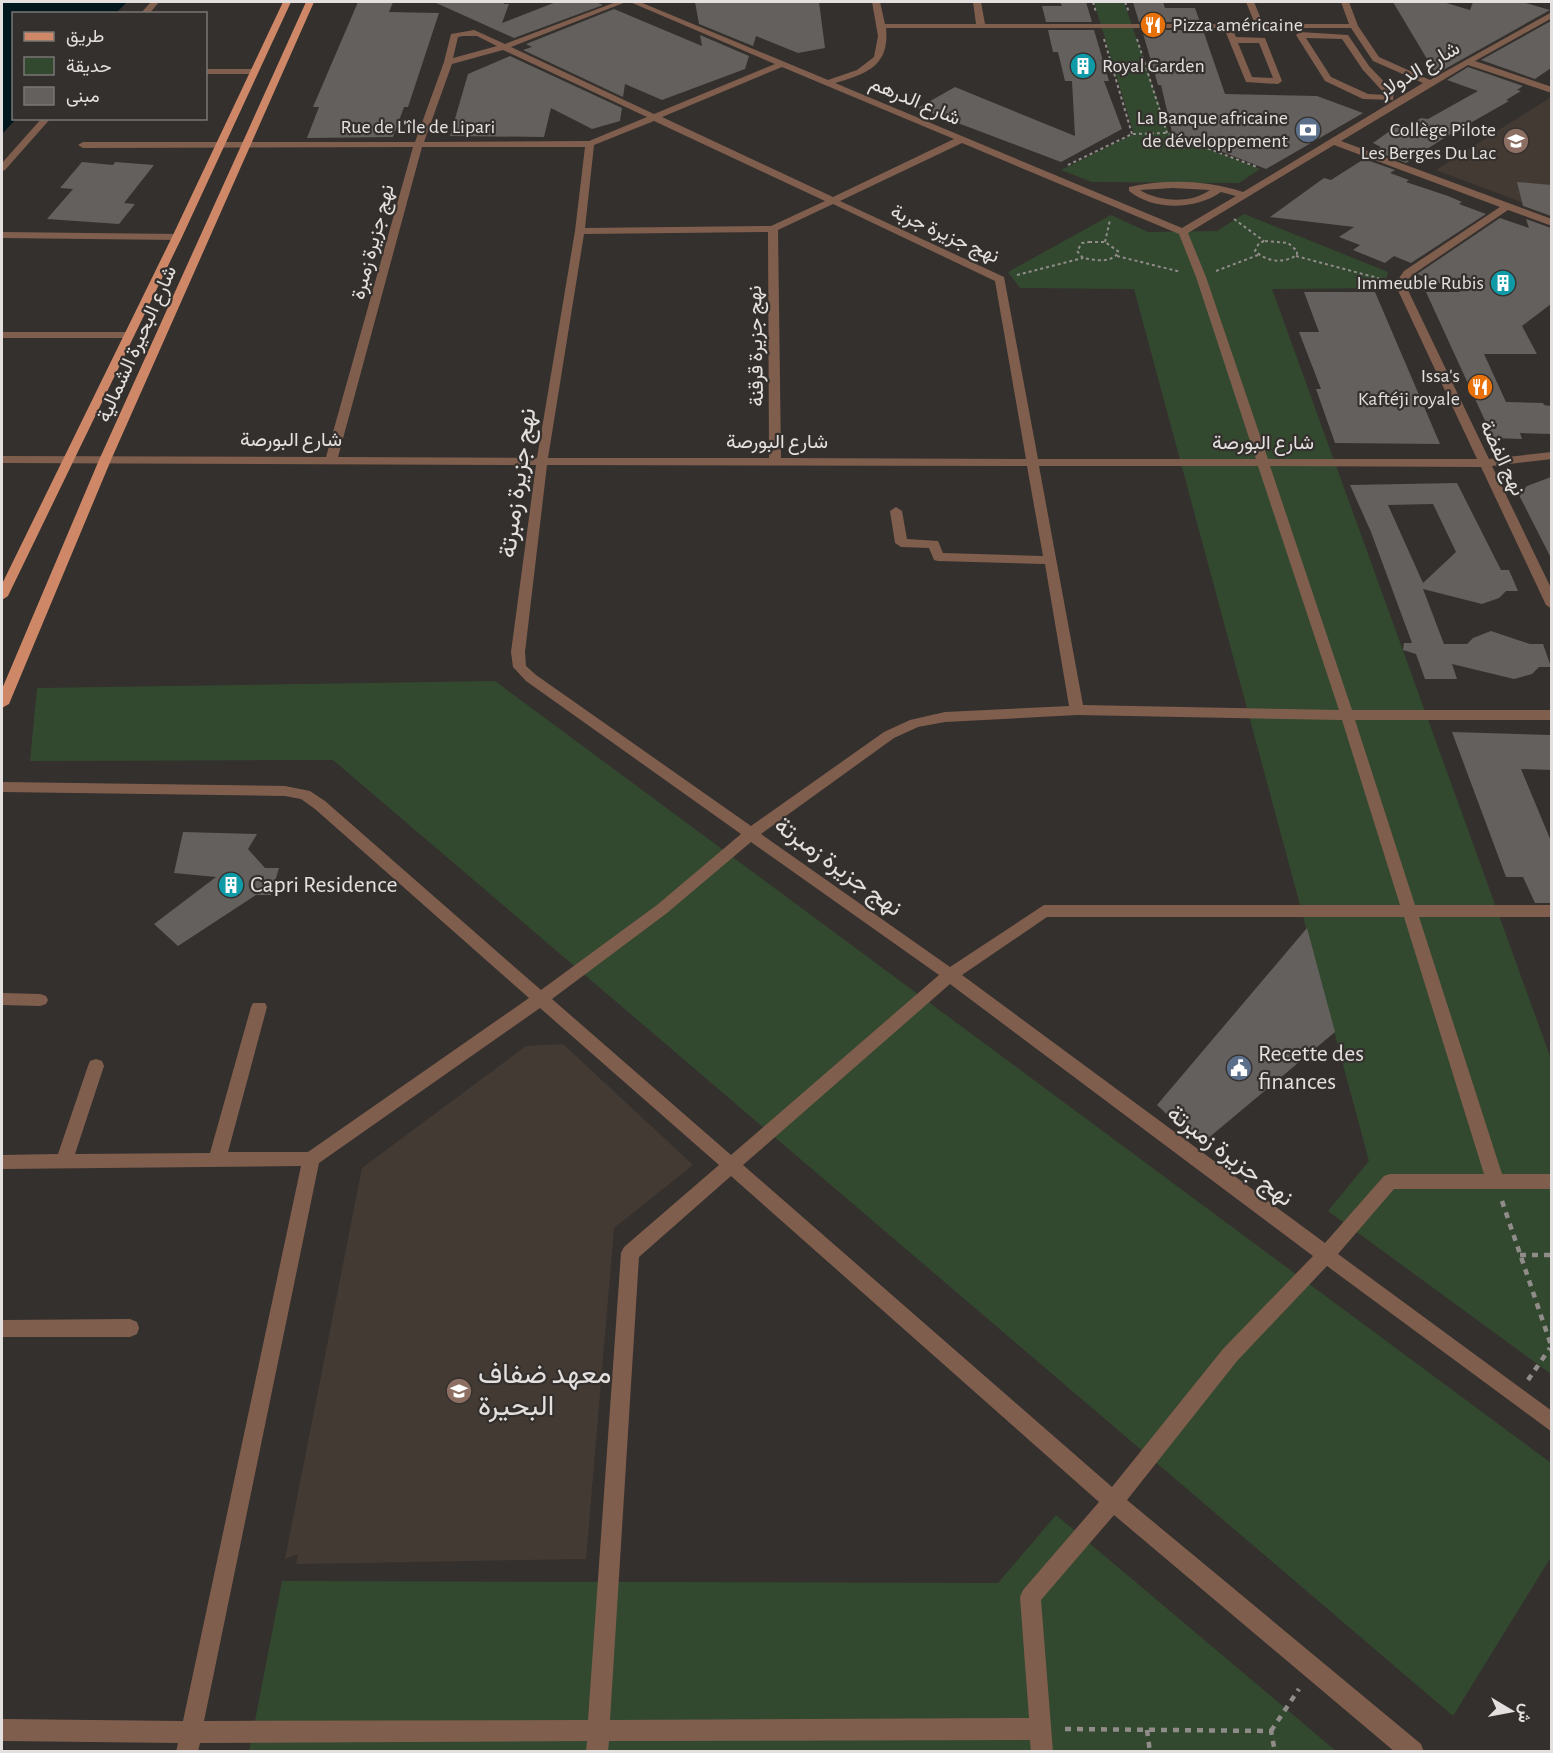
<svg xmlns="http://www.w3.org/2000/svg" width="1553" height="1753" viewBox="0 0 1553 1753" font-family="'Alegreya Sans',Vazirmatn,sans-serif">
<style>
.built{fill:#443a34}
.green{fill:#33492f}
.water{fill:#02181f}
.building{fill:#64605d;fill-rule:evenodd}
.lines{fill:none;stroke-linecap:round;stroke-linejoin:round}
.path-far1{stroke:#908c8a;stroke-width:2;stroke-dasharray:3 3;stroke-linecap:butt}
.path{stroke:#908c8a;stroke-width:4.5;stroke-dasharray:6 6;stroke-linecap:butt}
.minor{fill:#805e4e;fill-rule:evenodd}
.major{fill:#ce8868;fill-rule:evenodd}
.labels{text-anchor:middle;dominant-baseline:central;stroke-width:4.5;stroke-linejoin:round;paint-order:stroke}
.far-poi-label{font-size:20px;fill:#e3e0df;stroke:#34302d;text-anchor:end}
.far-street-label{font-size:20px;fill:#e3e0df;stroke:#34302d}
.street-label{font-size:24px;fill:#e3e0df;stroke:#34302d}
.poi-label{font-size:24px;fill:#e3e0df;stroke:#34302d;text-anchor:start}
.near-poi-label{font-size:28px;fill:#e3e0df;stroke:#34302d;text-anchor:start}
</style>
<rect width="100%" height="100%" fill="#34302d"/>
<g class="built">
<polygon points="1551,97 1551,213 1436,170"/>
<polygon points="563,1044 693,1165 614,1228 586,1559 296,1564 298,1554 285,1559 362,1168 526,1046"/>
</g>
<g class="green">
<polygon points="1094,2 1124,2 1169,133 1260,169 1239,183 1092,182 1061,170 1134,134"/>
<polygon points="1244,214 1388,272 1384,288 1272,289 1551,1059 1551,1374 1328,1211 1369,1161 1134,289 1020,288 1008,272 1111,215 1148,232 1217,231"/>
<polygon points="495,681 1551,1463 1551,1557 1453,1716 333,760 30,761 37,688"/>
<polygon points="1056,1515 1336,1751 249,1752 282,1581 998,1583"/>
</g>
<polygon class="water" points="2,2 127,2 116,13 14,14 14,118 16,119 2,134"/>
<g class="building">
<polygon points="358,2 393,2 389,12 439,13 408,107 404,107 393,137 307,138 319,107 313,107"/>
<polygon points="434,2 504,2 504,4 509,4 502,23 556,2 596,2 603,5 514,38"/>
<polygon points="695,2 819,2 825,48 798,53 756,36 753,46 699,24"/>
<polygon points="1060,2 1086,2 1092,22 1046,22 1042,6 1062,6"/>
<polygon points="1133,2 1163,2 1165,8 1195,8 1200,22 1139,22"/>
<polygon points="1393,2 1443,2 1470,10 1473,2 1522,2 1550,10 1436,74"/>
<polygon points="614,9 702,46 700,35 749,56 745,69 662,100 625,84 623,97 523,50 532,47 526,44"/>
<polygon points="1551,21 1551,68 1535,79 1481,60"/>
<polygon points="1048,30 1094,30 1109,81 1104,81 1122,129 1061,162 918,108 955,87 1075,136 1072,81 1065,81 1058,52 1053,52"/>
<polygon points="1142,30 1203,30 1225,94 1317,96 1363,113 1266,169 1172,132 1161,85 1158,85"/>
<polygon points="510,56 622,108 620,121 592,129 551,108 544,137 450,136 468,74"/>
<polygon points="1468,67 1523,86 1517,90 1521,91 1506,100 1509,101 1444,138 1406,163 1375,151 1381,147 1373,143 1398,125 1405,128 1421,118 1428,119 1478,91 1447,80"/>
<polygon points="1364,159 1395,170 1390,173 1409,180 1406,182 1448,196 1462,202 1459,204 1486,214 1411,263 1394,256 1385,263 1353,250 1360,245 1339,237 1354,227 1270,217 1324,178 1331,180"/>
<polygon points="82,162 113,165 115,162 154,165 124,203 135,204 119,224 47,219 73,189 60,188"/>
<polygon points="1517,182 1551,185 1551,216 1523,206"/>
<polygon points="1500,218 1529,228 1526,219 1551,228 1551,304 1522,326 1537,354 1484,354 1506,402 1543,403 1544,405 1551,406 1551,434 1520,433 1522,439 1493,438 1426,292 1461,292 1417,274"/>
<polygon points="1304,292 1375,292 1440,444 1335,443 1316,389 1321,389 1299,332 1319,332"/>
<polygon points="1551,477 1551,558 1519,495 1527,486"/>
<path d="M1457,483L1501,570H1509L1518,591H1506L1499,598L1482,604L1423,589L1444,644H1467L1473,638L1491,631L1530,644H1543L1551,667H1539L1532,674L1514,679L1452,664L1457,679H1425L1416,654L1403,650L1404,643H1412L1371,532L1350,485ZM1433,504L1456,552L1423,583L1388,505Z"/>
<polygon points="1452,732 1551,735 1551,770 1521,769 1551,841 1551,903 1535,903 1523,877 1506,877"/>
<polygon points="183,832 257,834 248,849 265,868 279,868 271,895 256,895 178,946 154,924 216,877 174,873"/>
<polygon points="1307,928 1335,1032 1200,1145 1157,1105"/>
</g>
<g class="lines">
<g class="path-far1">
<polyline points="1093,2 1096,12"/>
<polyline points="1125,2 1129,12"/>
<polyline points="1104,39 1132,134"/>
<polyline points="1137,39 1167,133"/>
<polyline points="1068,165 1132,134 1167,133 1257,167"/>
<polyline points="1234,219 1264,241"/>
<path d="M1265,241L1288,243L1297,251V255C1283,264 1267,262 1255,251L1259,243Z"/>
<path d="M1089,242H1105L1119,252C1110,264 1096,260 1083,258L1077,251L1082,243Z"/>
<polyline points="1105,242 1110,220"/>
<polyline points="1117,256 1181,272"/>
<polyline points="1296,256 1385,280"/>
<polyline points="1216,271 1258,255"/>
<polyline points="1017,275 1083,258"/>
</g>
<g class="path">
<polyline points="1502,1201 1552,1348"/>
<polyline points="1520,1255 1552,1255"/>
<polyline points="1528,1380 1550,1348"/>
<polyline points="1065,1729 1271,1731 1275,1752"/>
<polyline points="1147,1730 1150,1752"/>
<polyline points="1271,1731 1299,1689"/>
</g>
<g class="minor">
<polygon points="151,2 159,2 149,14 140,14"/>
<path d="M616,2H626L511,47L654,114L775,64L630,2H640L828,80L857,70L874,57L878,36L872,2H880L885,24H976L973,2H981L985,24H1255L1246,2H1254L1263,24H1349L1341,2H1349L1358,26L1379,57L1430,80L1552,12V18L1475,61L1552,87V93L1468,65L1341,141L1552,219V226L1508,210L1412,275L1405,284L1489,459L1552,452V459L1492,466L1552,590V609L1546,605L1481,467L1270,466L1352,710H1552V720H1355L1415,905H1552V917H1419L1502,1174H1552V1189H1394L1338,1254L1552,1411V1432L1327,1266L1237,1361L1127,1500L1421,1744L1424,1752H1395L1114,1515L1041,1600L1053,1752H1031L1030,1740L609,1741L608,1752H586L587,1741L200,1743L198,1752H176L178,1743L2,1741V1719L183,1721L301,1166L2,1169V1155L58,1154L88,1066L90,1061L96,1059L102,1061L104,1066L75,1154L210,1153L251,1007L253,1003H265L267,1007L228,1152H308L529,998L315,809L301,799L285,796L2,792V782L285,786L310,791L325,801L541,990L657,905L741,834L526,681L513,667L511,652L536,465L2,463V456L326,457L413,147L83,148L78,145L83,142H415L444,62L451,34L474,30L505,44ZM886,28H1224L1246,82L1278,84L1282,81L1265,38L1236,37L1232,28H1351L1373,61L1423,83L1243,192C1207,180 1165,179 1129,187V191C1154,211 1195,210 1221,192L1236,196L1182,228L835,83C866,74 890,66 886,28ZM463,36H477L497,46L453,58L458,37ZM1238,43H1259L1273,78L1252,77ZM503,50L647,117L589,141L424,142L452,64ZM782,67L954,139L833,197L662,117ZM654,121L825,201L771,226L585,228L594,145ZM962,143L1179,234L1196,277L1256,459H1038L1004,277L840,201ZM1334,145L1500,207L1404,271L1395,284L1477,459H1268L1206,277L1188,233ZM422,147H585L575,231L537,458L338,457ZM1173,188L1210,190C1191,204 1159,202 1140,190ZM833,204L995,281L1026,459L781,458L778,230ZM768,232L769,458H548L584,234ZM547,465L1027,466L1043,556L943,553L938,541L907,539L902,511L896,507L890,511L895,543L901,547L929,548L934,560L938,561L1045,564L1069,706L945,712L910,720L884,732L751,826L536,675L526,666L525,652ZM1039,466H1258L1339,710L1083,705ZM1077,715L1342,720L1400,905H1044L950,967L761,834L894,738L918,727L945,722ZM751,842L939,975L731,1155L552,999L667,913ZM1047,917H1404L1484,1174H1390L1384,1176L1325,1243L962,975ZM950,984L1313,1256L1223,1349L1112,1487L743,1165ZM540,1008L719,1165L624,1247L621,1253L588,1720L204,1721L319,1163ZM731,1176L1099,1502L1023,1590L1020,1597L1029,1718L610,1720L639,1257Z"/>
<path d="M1300,32L1348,35L1369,66L1394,92L1393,100L1363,99L1325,81L1296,35ZM1306,38L1342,39L1363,70L1386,95L1368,94L1331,77Z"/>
<polygon points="254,69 258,72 257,74 206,74 206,69"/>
<polygon points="42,118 51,118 5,170 2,171 2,163"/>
<polygon points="2,232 177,234 182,237 177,240 2,238"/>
<polygon points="2,332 130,332 135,335 130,338 2,338"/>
<polygon points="2,993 40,994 46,996 48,1000 46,1004 40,1006 2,1005"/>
<polygon points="130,1319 137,1322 139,1328 137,1334 130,1337 2,1337 2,1320"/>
</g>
<g class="major">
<polygon points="283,2 291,2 182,237 8,596 2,600 2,584 172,237"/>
<polygon points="306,2 314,2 111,460 9,704 2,708 2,689 99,460"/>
</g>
</g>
<defs>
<g id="restaurant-disc" transform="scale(1.35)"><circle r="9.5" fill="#e8710a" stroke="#34302d"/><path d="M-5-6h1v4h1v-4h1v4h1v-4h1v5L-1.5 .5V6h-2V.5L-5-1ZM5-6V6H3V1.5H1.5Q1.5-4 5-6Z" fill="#fff"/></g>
<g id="building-disc" transform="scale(1.35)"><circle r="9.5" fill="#0f9aa8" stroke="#34302d"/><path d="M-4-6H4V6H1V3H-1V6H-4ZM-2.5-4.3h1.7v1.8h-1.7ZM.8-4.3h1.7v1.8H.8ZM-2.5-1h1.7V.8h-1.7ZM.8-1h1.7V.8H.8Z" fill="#fff"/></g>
<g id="bank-disc" transform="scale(1.35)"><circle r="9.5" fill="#5c6f8a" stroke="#34302d"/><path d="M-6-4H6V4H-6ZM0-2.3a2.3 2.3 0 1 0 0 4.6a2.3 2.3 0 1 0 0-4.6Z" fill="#fff"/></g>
<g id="school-disc" transform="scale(1.35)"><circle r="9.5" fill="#8d6e63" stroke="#34302d"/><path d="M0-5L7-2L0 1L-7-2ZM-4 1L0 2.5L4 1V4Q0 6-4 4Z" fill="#fff"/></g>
<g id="civic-disc" transform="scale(1.35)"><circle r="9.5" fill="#5c6f8a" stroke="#34302d"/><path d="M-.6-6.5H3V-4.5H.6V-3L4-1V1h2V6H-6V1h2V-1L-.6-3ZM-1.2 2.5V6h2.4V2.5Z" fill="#fff"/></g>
</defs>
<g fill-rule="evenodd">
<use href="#restaurant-disc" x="1153" y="25"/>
<use href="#building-disc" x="1083" y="66"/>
<use href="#bank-disc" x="1308" y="130"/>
<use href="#school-disc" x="1516" y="141"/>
<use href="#building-disc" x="1503" y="283"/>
<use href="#restaurant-disc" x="1480" y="387"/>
<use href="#building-disc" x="231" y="885"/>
<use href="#civic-disc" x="1239" y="1068"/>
<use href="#school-disc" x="459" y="1391"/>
</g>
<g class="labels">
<g class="far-poi-label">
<text x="1172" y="25" text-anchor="start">Pizza américaine</text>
<text x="1102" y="66" text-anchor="start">Royal Garden</text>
<text x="1288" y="118">La Banque africaine<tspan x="1288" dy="23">de développement</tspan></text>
<text x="1496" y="130">Collège Pilote<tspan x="1496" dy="23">Les Berges Du Lac</tspan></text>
<text x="1484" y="283">Immeuble Rubis</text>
<text x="1460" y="376">Issa's<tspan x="1460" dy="23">Kaftéji royale</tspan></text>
</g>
<g class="far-street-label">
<text transform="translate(1419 70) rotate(-31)">شارع الدولار</text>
<text transform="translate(915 101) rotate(23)">شارع الدرهم</text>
<text x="418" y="127">Rue de L'île de Lipari</text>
<text transform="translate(945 234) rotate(24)">نهج جزيرة جربة</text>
<text transform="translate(373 242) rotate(-75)">نهج جزيرة زمبرة</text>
<text transform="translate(137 344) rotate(-66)">شارع البحيرة الشمالية</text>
<text transform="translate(756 346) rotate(-91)">نهج جزيرة قرقنة</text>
<text x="291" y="440">شارع البورصة</text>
<text x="777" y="442">شارع البورصة</text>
<text x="1263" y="443">شارع البورصة</text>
<text transform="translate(1502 458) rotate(65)">نهج الفضة</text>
</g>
<g class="street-label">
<text transform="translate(518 483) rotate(-82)">نهج جزيرة زمبرتة</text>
<text transform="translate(838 867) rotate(36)">نهج جزيرة زمبرتة</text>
<text transform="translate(1230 1156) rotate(37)">نهج جزيرة زمبرتة</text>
</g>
<g class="poi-label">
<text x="250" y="885">Capri Residence</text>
<text x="1258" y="1054">Recette des<tspan x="1258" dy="28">finances</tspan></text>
</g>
<g class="near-poi-label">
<text x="478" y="1375">معهد ضفاف<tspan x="478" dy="32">البحيرة</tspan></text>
</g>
</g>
<rect width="1553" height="1753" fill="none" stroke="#e3e0df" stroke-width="6"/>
<rect x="12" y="12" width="195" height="108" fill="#34302d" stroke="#7a7674" stroke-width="1.5"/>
<rect x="24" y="32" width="30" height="9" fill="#ce8868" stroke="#7a7674" stroke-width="1.5"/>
<text x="66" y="42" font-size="18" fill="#e3e0df">طريق</text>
<rect x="24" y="57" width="30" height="18" fill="#33492f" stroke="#7a7674" stroke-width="1.5"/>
<text x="66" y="72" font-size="18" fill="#e3e0df">حديقة</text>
<rect x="24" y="87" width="30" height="18" fill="#64605d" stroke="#7a7674" stroke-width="1.5"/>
<text x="66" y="102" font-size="18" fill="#e3e0df">مبنى</text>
<g transform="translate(1511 1711) rotate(100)" stroke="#34302d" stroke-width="4.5" paint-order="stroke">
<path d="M0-4.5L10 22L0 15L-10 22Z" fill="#e3e0df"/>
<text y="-9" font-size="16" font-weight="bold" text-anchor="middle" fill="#e3e0df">ش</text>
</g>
</svg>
